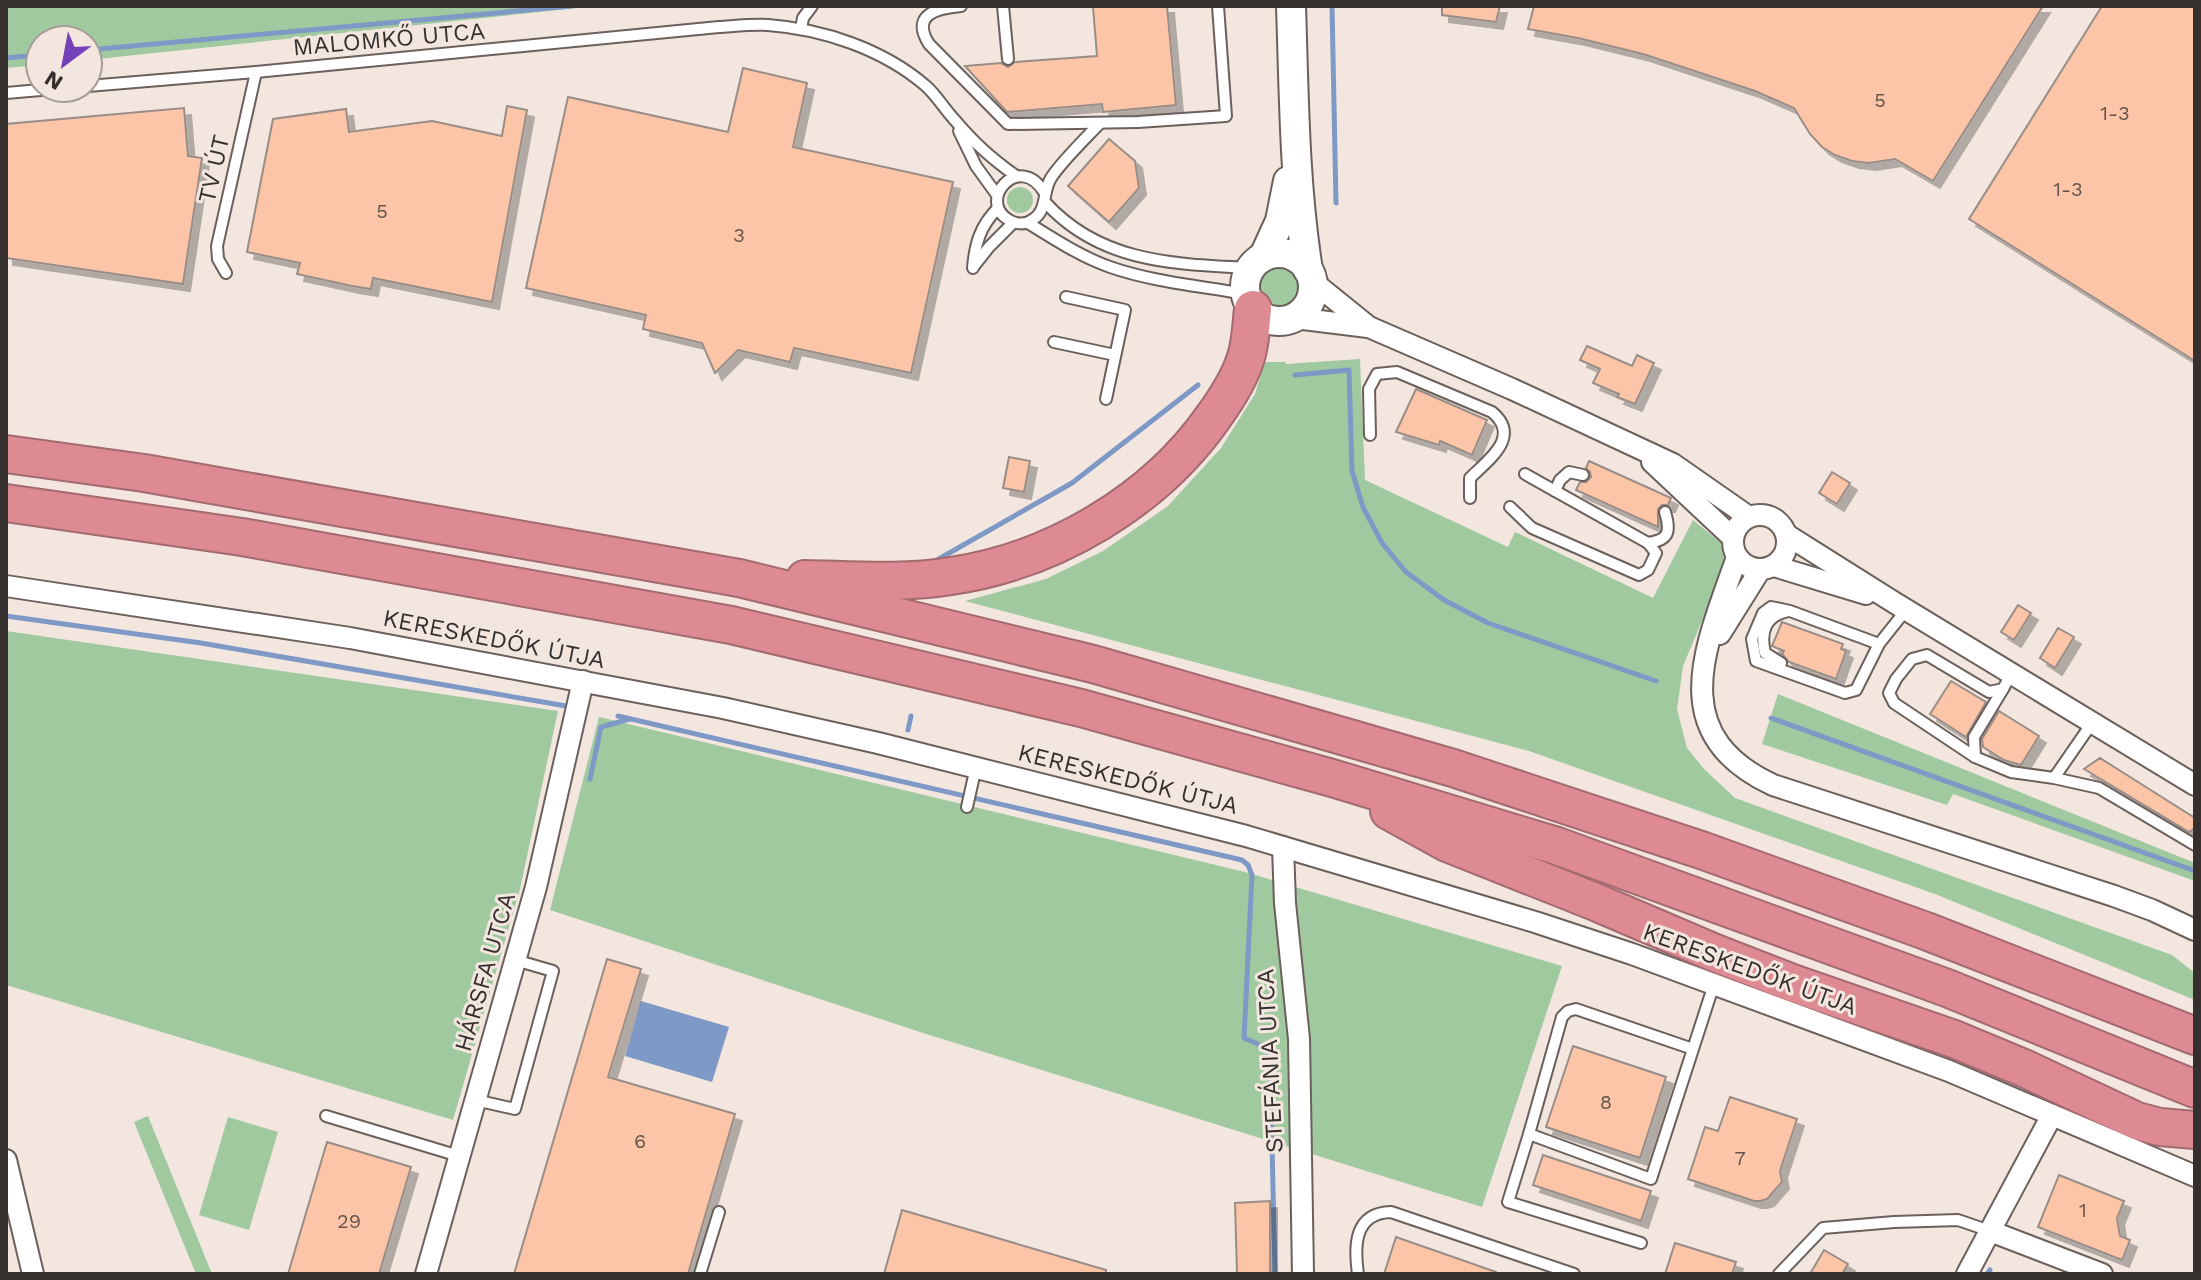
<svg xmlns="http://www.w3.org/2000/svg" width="2201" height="1280" viewBox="0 0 2201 1280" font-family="'Work Sans',sans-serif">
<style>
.green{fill:#a0c99f}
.water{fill:#7e99c6}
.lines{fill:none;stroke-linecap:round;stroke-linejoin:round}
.stream{stroke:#7e99c6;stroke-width:5}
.building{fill:#fcc5a8;stroke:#998d87;stroke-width:2;filter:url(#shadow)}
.lane-casing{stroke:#6b605b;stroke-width:14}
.street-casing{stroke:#6b605b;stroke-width:24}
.secondary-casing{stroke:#6b605b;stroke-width:32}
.highway-casing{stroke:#a36a6f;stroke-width:40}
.lane{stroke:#fff;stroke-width:10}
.street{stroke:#fff;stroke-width:20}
.secondary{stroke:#fff;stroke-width:28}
.highway{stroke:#de8a92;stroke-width:36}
.labels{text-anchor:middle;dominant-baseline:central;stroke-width:6;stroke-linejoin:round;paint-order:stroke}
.number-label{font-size:20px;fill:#67554c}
.street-label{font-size:24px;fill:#35302e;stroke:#f2e6df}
</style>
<defs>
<filter id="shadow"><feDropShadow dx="7" dy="7" stdDeviation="0" flood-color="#0004"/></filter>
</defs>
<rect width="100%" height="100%" fill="#f2e6df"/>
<g class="green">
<polygon points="6,6 596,6 88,60 88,40 40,40 40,65 6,68"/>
<circle cx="1020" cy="200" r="13"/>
<circle cx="1280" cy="288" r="22"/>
<polygon points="1360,359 1365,480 1508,547 1515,532 1653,598 1693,520 1721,543 1725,566 1683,666 1677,709 1687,748 1704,769 1735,798 2172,955 2195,973 2195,1000 1935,894 1529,751 965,601 1046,579 1103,551 1168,506 1221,448 1255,394 1265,362 1285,362 1286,364"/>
<polygon points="6,631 558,711 520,889 453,1120 6,985"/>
<polygon points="1778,694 2195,863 2195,881 1953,794 1947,805 1762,744"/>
<polygon points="599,717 1245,872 1562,966 1482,1207 923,1033 550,910"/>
<polygon points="148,1116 212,1274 196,1274 134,1122"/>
<polygon points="228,1117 278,1132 249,1230 199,1215"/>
</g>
<polygon class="water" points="641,1001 729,1027 712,1082 625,1056"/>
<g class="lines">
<g class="stream">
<polyline points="1332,6 1336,203"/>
<polyline points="88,50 572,6"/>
<polyline points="6,58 40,55"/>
<polyline points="1295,375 1349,370 1352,471 1363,507 1382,543 1406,572 1444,600 1488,623 1656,681"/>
<polyline points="937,560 1072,483 1198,385"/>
<polyline points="6,616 201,643 566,706"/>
<polyline points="618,716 1242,860 1248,865 1252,875 1244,1038 1267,1048 1270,1059 1275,1274"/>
<polyline points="1771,718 2195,871"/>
<polyline points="908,730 911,716"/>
<polyline points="590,779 601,727 630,719"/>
<polyline points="1987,1274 1990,1270"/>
</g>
</g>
<g class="building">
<polygon points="1105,6 1167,6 1176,105 1103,112 1102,104 1007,112 965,66 1001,63 1008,67 1015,62 1097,56 1093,7"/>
<polygon points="1442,6 1500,6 1496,22 1442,15"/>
<polygon points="1534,6 2043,6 1933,181 1895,159 1869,163 1852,161 1835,155 1822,147 1810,134 1794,108 1755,91 1643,54 1578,38 1528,29"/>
<polygon points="2102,6 2195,6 2195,361 1969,219"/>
<polygon points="743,68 807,83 793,147 953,182 911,373 794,348 790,362 738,350 715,373 702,343 643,329 646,315 526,288 568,97 728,132"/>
<polygon points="507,106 527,110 492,302 373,278 371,289 352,286 297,274 300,263 247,252 273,119 346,109 349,132 432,121 502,136"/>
<polygon points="184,108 188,156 202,158 183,284 6,258 6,124"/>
<polygon points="1109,139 1135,161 1139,188 1109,222 1068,186"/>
<polygon points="1587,346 1632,366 1637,355 1654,363 1635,404 1617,397 1619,394 1593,383 1600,369 1580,360"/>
<polygon points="1416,389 1487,420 1472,455 1440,441 1439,445 1396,432"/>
<polygon points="1009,457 1030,461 1024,492 1003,488"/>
<polygon points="1589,461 1671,498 1668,505 1662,505 1658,509 1658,527 1576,490 1580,482 1586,482 1591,477 1590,472 1586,468"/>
<polygon points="1832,472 1850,483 1837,504 1819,493"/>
<polygon points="2018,605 2031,613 2014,640 2001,632"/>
<polygon points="1782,622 1843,644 1841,649 1846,651 1836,679 1789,662 1782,654 1784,651 1772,646"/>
<polygon points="2058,628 2074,637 2055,668 2040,658"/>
<polygon points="1951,681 1986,702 1966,737 1930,714"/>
<polygon points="1999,711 2039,736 2021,765 2004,760 1983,747 1982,739"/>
<polygon points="2100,758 2195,818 2195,828 2189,832 2084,769"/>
<polygon points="607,959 641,969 608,1077 735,1114 688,1274 514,1274"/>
<polygon points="1573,1046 1666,1077 1640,1158 1546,1127"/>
<polygon points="1730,1097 1797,1119 1780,1171 1782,1182 1767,1199 1760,1201 1754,1201 1688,1179 1705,1127 1718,1131"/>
<polygon points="327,1142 411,1167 379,1274 288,1274"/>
<polygon points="1543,1155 1651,1191 1641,1221 1533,1185"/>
<polygon points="2059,1175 2124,1201 2117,1218 2120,1236 2130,1240 2122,1260 2038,1227"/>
<polygon points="1270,1201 1270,1274 1237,1274 1235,1203"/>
<polygon points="902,1210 1106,1270 1106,1274 884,1274"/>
<polygon points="1396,1237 1496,1272 1496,1274 1384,1274"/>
<polygon points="1675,1243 1736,1262 1732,1274 1665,1274"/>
<polygon points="1824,1250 1848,1264 1842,1274 1810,1274"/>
</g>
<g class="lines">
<g class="lane-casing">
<g id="lane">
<path d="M961,6C938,8 910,14 929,44L1008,124L1138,122L1226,116L1218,6"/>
<polyline points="1003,6 1008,59"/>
<polyline points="801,29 803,18 812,6"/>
<path d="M88,86L256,72L719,27C735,26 752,24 768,25C823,29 883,49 926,86C936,95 944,108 953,118C974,143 991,158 1016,176"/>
<polyline points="6,93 64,88"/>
<polyline points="959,131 976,166 997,195"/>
<path d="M1044,192C1019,151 976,201 1009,220C1016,224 1025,225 1032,220C1048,211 1042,192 1051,178C1061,162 1086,138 1100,123"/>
<path d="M1045,202C1100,263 1174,264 1250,268"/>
<path d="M1028,223C1054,239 1081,257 1110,267C1153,282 1201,286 1245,294"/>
<polyline points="974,266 989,247 1013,223"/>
<path d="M973,268C975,244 980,226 998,208"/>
<polyline points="226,273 218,259 217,246 256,72"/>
<polyline points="1066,297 1125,310 1106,399"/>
<polyline points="1054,342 1115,355"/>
<path d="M1370,435L1369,389L1377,374L1397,372L1492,412C1522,437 1488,460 1470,478V498"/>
<polyline points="1555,491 1560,480 1569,472 1583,475"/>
<polyline points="1510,507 1532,528 1639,575 1648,570 1656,553 1648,543 1525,474"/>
<path d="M1648,543C1669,540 1671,532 1665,512"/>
<polyline points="1879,644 1790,611 1771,607 1763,613 1752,639 1756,661 1845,693 1856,690 1879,644 1906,610"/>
<path d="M1781,663L1765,653C1760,632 1765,616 1788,611"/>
<polyline points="2011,674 2003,689 1989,692 1927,655 1912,659 1896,679 1889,693 1894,703 1975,757 2011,772 2054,778 2092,723"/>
<polyline points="1975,757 1974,737 2003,689"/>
<polyline points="2054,778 2099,788 2195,845"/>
<polyline points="967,807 976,767"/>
<polyline points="1693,1049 1576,1009 1568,1011 1562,1017 1529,1134 1651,1179 1714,984"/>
<polyline points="475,1100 515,1109 553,971 515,960"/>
<polyline points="326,1116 459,1156"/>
<polyline points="1529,1134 1508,1202 1641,1243"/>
<polyline points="700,1274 719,1212"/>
<path d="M1358,1274C1354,1246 1354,1213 1391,1212L1574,1274"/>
<polyline points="1779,1274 1823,1228 1894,1222 1958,1220 1990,1231"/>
</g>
</g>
<g class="street-casing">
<g id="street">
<polyline points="1312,281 1369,327 1512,389 1673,464 1749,517"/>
<polyline points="1288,320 1295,318 1368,327"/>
<polyline points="1652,462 1733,538"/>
<circle cx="1760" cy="542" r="27"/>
<polyline points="1787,535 1895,603 2195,785"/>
<path d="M1737,557C1706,646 1663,734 1773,785L2114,896L2152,910L2195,930"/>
<polyline points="1774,566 1866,594"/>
<polyline points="6,586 350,638 723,708 878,743 1246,836 1535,922 1632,954 1949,1071 2195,1176"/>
<polyline points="1720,634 1760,570"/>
<polyline points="1283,847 1285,903 1299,1039 1303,1274"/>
<polyline points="6,1160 33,1274"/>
<polyline points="1990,1231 2102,1274"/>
<polyline points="426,1274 536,887 583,681"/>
<polyline points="1967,1274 2052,1115"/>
</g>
</g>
<g class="secondary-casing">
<g id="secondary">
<path d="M1291,6C1294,94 1294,182 1308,270"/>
<circle cx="1279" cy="287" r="34"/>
<polyline points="1264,256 1280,221 1288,181"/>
</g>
</g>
<g class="highway-casing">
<g id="highway">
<polyline points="6,454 144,473 739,578 1093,664 1453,768 1704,851 1926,931 2195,1036"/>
<polyline points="6,503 242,537 731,625 1081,708 1332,778 1557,846 1947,988 2195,1089"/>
<path d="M805,579C854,580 902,584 951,576C1053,561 1155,501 1214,416C1227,398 1240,378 1246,357C1251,342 1251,325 1253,309"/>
<polyline points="1389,811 1447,843 1598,903 1715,953 1795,984 1954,1039 2026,1069 2137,1121 2160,1127 2195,1130"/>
</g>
</g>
<use href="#lane" class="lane"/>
<use href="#street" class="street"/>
<use href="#secondary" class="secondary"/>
<use href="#highway" class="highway"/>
</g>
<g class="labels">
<g class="number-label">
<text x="1880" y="100">5</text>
<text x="2115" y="113">1-3</text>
<text x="2068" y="189">1-3</text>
<text x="382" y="211">5</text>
<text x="739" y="235">3</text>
<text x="1606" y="1102">8</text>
<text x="640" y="1141">6</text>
<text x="1740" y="1158">7</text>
<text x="2083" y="1210">1</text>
<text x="349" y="1221">29</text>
</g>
<g class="street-label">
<text transform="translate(389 39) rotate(-5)">MALOMKŐ UTCA</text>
<text transform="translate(214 169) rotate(-77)">TV ÚT</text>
<text transform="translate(494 639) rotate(11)">KERESKEDŐK ÚTJA</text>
<text transform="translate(1128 779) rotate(14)">KERESKEDŐK ÚTJA</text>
<text transform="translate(1750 969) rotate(20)">KERESKEDŐK ÚTJA</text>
<text transform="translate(485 972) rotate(-74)">HÁRSFA UTCA</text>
<text transform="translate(1270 1061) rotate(-93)">STEFÁNIA UTCA</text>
</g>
</g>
<rect width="2201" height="1280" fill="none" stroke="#35302e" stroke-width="16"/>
<g transform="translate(64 64) rotate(212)"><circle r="38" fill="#f2e6df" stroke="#a69d98" stroke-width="2"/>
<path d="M0-6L14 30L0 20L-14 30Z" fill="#7541b8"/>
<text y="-12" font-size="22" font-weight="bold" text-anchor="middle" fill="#35302e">N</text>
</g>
</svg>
